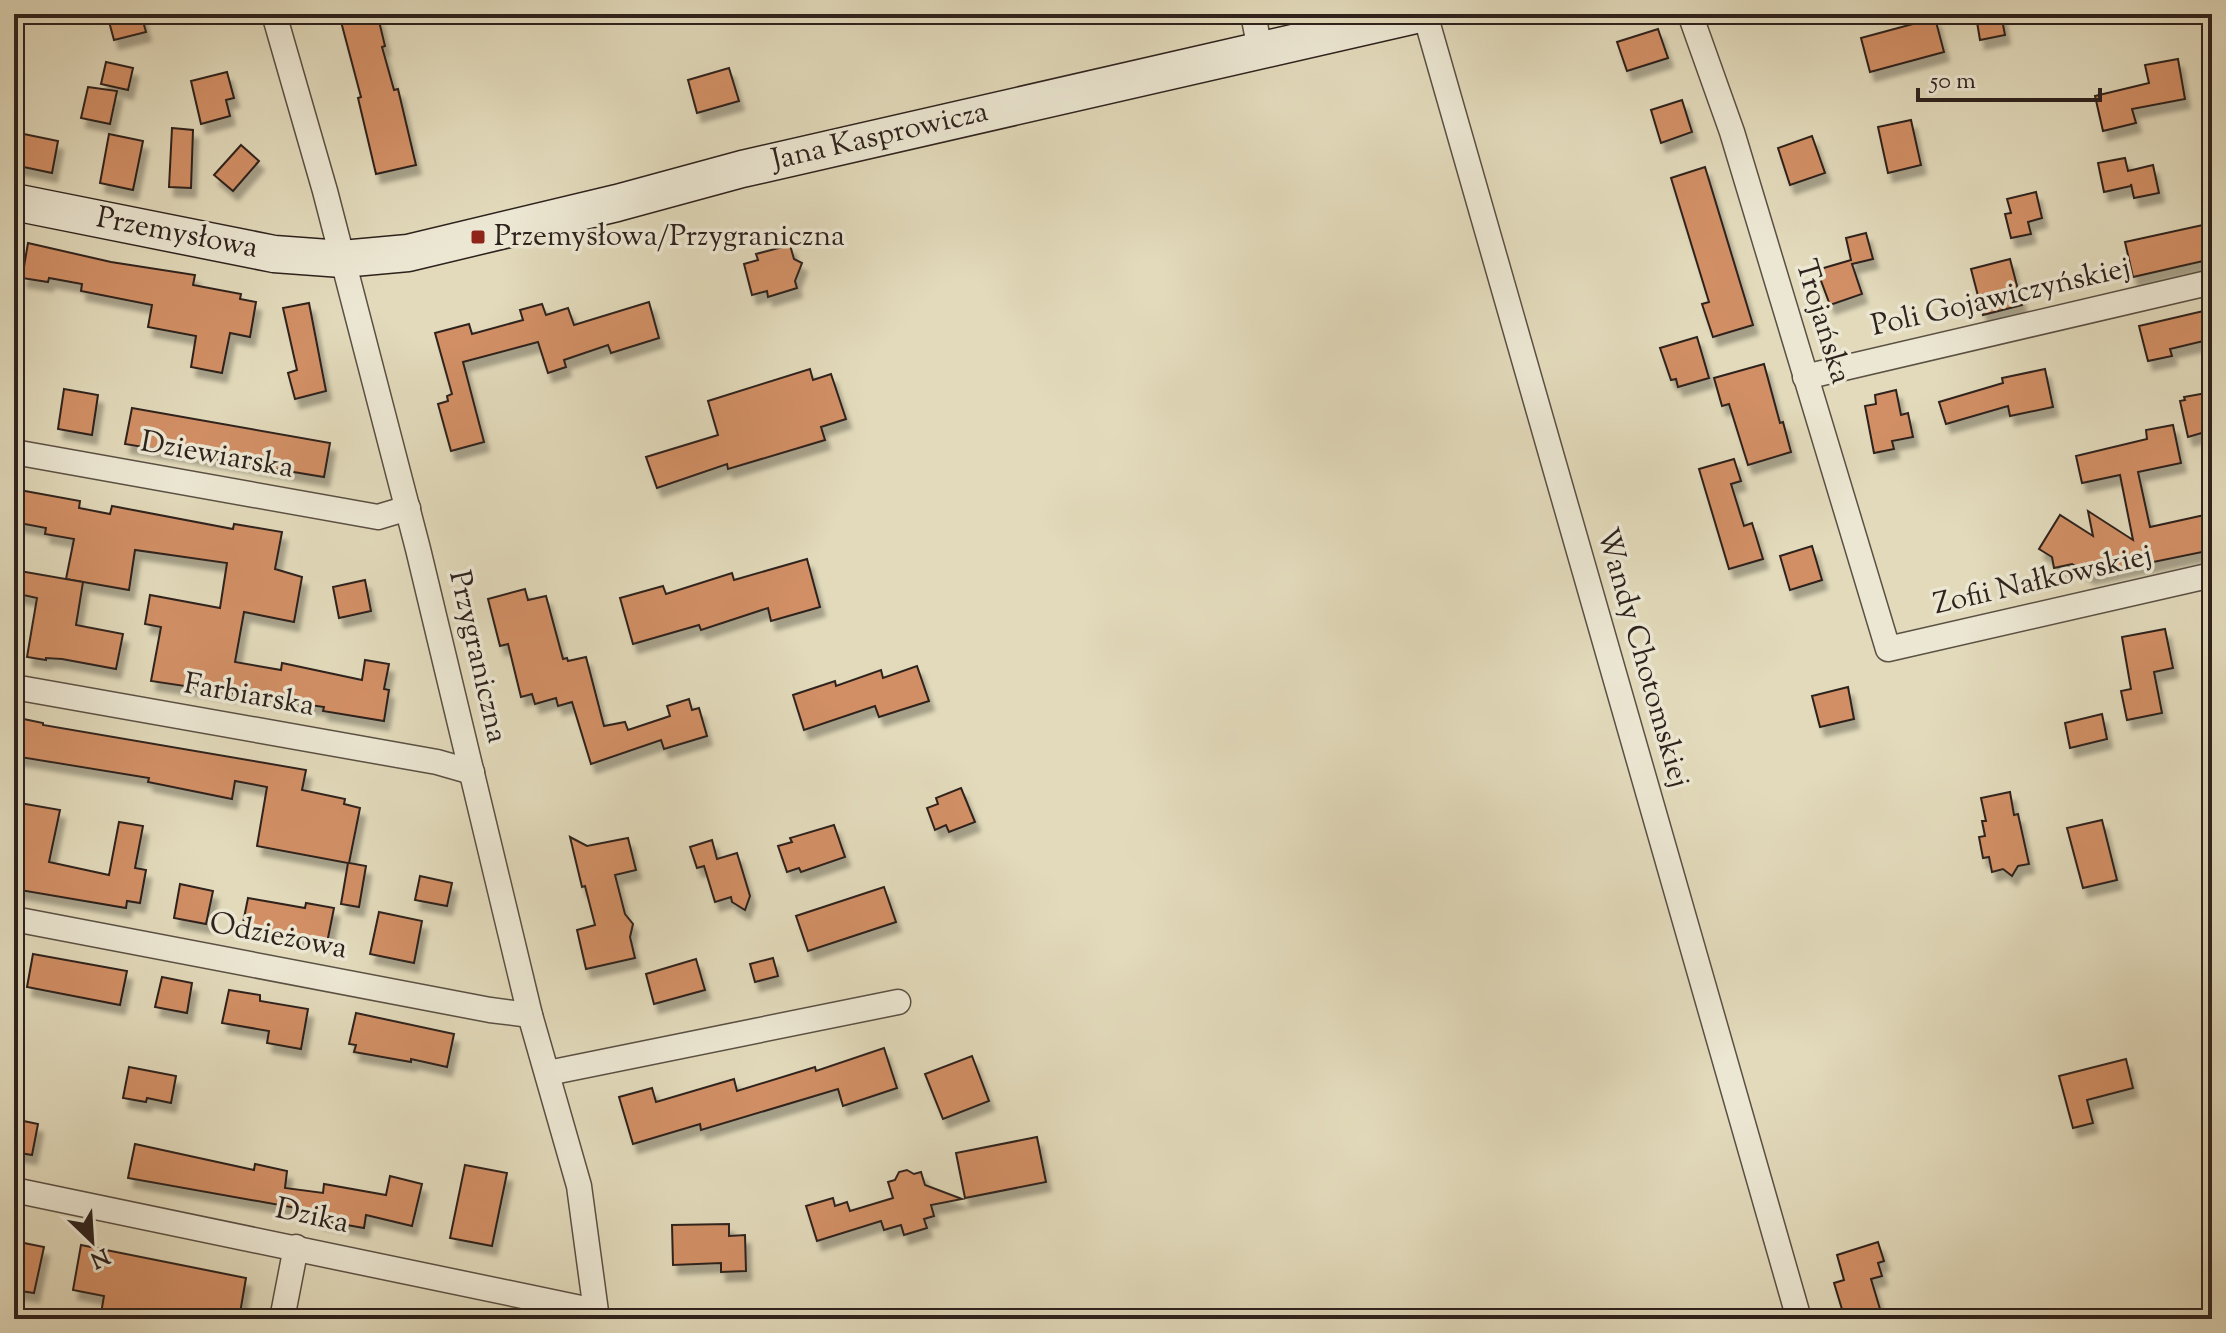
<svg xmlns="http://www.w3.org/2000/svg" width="2226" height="1333" viewBox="0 0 2226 1333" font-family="'Sorts Mill Goudy',serif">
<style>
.building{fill:#d28f65;stroke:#2e221d;stroke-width:2;filter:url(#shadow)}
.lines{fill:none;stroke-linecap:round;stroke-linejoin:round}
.street-casing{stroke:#5b5044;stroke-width:27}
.secondary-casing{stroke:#2e221d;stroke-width:39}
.street{stroke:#ece7d3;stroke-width:24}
.secondary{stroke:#ece7d3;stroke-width:36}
.poi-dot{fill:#8f2418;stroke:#ece7d3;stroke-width:3}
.labels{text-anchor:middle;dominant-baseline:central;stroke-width:7;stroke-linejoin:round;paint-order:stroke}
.street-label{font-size:30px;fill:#2e221d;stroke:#ece7d3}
.poi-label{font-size:30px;fill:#2e221d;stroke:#ece7d3;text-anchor:start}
</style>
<defs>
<filter id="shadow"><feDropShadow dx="5" dy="9" stdDeviation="2" flood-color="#0004"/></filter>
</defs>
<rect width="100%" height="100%" fill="#e2dabb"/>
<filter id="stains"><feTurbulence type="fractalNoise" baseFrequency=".0025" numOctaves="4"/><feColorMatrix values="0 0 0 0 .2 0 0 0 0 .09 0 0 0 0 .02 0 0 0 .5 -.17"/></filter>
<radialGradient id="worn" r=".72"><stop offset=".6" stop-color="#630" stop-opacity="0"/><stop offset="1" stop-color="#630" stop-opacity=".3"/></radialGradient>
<g class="building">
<polygon points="107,14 141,14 146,32 114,40"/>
<polygon points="339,14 374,14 374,17 378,17 385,46 382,47 394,90 398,89 416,165 376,174 358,98 361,97"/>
<polygon points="1988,14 2001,14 2005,35 1980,40 1976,16"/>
<polygon points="1935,18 1944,52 1870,72 1861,38"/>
<polygon points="1658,29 1668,58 1627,71 1617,42"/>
<polygon points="2178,59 2185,99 2132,109 2136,123 2103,131 2095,96 2149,83 2145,65"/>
<polygon points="106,62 133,68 128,90 101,84"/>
<polygon points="729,68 739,101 697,113 688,80"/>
<polygon points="227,72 234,98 226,100 230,116 201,124 191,81"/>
<polygon points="88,87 117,91 110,124 81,118"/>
<polygon points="1682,100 1692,132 1661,143 1651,110"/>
<polygon points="1911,120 1921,165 1888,173 1878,127"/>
<polygon points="172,128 193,130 191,188 169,187"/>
<polygon points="14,132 58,141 52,173 14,165"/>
<polygon points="109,134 143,141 133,190 100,183"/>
<polygon points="1812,136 1825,173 1790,185 1778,148"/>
<polygon points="241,145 259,161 233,191 214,175"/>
<polygon points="2125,158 2128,171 2153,165 2159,193 2134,198 2131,184 2131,186 2104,192 2098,163"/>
<polygon points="1705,167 1753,325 1713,337 1702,304 1709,302 1671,178"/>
<polygon points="2036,192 2042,218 2028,222 2031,234 2011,238 2005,214 2011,213 2007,199"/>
<polygon points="2212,223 2212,259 2133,277 2125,242"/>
<polygon points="1866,233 1873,259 1852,264 1862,294 1830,305 1817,270 1851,260 1846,238"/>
<polygon points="28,243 111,262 195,275 193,285 241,294 240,299 256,302 250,337 230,333 222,373 191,367 196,336 148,327 152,305 81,291 82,284 49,278 48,282 22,278"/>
<polygon points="790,245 794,259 802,263 795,281 797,288 768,297 767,291 752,295 744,264 758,260 756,254"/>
<polygon points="2010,259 2022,305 1983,315 1971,269"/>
<polygon points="649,302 659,338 611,353 608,345 564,360 566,367 548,373 538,342 463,362 484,442 451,451 438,404 448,401 447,396 452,394 435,333 469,324 472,334 523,320 520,310 542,304 546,315 568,308 574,325"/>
<polygon points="309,303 326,391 295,399 288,373 297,370 283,308"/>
<polygon points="2212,309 2212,339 2170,349 2172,356 2148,361 2139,326"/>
<polygon points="1697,337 1709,378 1678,387 1676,379 1671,380 1660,348"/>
<polygon points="1764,364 1780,423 1783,422 1791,452 1748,465 1729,404 1722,406 1714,378"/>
<polygon points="810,369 813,380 831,374 846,419 821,427 825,440 728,469 727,464 657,488 646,457 718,435 708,401"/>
<polygon points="2045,369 2053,407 2010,416 2008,406 1946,424 1939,402 2003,383 2002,378"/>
<polygon points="64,389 98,395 92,435 58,429"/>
<polygon points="1896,390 1901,415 1908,413 1913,437 1892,441 1894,449 1874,453 1865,406 1876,404 1875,395"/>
<polygon points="2212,392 2212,430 2188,437 2180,401 2185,400 2184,397"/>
<polygon points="132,408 330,443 324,477 125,444"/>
<polygon points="2173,425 2181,463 2138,472 2150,527 2209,514 2212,550 2090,575 2072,564 2054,568 2052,557 2039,549 2060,515 2093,536 2088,511 2133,540 2120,475 2082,483 2076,456 2147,439 2146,430"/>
<polygon points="1734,459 1741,481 1731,484 1744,526 1752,523 1763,559 1729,569 1699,469"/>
<polygon points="14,489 80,501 79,508 110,514 112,506 233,529 234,524 282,532 275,569 302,577 294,622 244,612 235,662 281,670 282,663 362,680 365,660 389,664 384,689 389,690 384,721 323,711 324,707 151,681 161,627 145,624 150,595 220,608 227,563 135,550 129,590 66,579 74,539 45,534 46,528 14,522"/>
<polygon points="1812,546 1822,580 1790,590 1780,556"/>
<polygon points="807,559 820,607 771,621 768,608 701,630 699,625 633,644 620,598 663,586 666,594 732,573 734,580"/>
<polygon points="14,570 83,582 76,625 123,634 116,669 62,659 46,658 46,660 27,657 37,598 14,593"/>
<polygon points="365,580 371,611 339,618 333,587"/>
<polygon points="525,589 528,600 546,596 563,659 567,658 568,661 586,657 604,726 625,722 628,730 670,716 667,706 689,699 692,710 699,708 707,736 664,749 661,740 591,764 572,702 558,706 556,698 535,704 532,694 521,697 508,644 500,646 488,599"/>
<polygon points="2165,629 2173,668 2154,672 2162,713 2127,720 2121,691 2131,689 2122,637"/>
<polygon points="917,666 929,701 879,717 875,706 804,730 793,695 835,681 836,686 881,670 883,678"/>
<polygon points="1848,687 1854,719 1820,727 1812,696"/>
<polygon points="2102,714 2107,739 2070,748 2065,723"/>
<polygon points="14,717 43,723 43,725 306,770 302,790 345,799 344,804 360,808 349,863 366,866 359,907 341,904 348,863 257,846 267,787 235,781 232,799 148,782 149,778 14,756"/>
<polygon points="961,788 975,822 949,832 946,825 935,830 927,808 938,804 936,798"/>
<polygon points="2010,792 2014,815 2018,814 2029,864 2018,866 2012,876 2003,869 1992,872 1989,857 1983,858 1979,837 1985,836 1982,821 1986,821 1981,798"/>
<polygon points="14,802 60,810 49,862 109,875 119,822 143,826 135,868 146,870 140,903 127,901 126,908 14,889"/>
<polygon points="2102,820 2117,880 2083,888 2067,828"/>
<polygon points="834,825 845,857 801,872 799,868 787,872 778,846 792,842 790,838"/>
<polygon points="570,837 587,846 628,838 636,870 615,875 625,914 633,924 630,937 635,958 586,969 577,930 595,925 585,886 582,887"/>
<polygon points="712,840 717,859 737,853 750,896 745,910 732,902 731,897 715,902 704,866 697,868 690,847"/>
<polygon points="420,876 452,883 447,906 415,900"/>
<polygon points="180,884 213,891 206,924 174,918"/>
<polygon points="884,887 896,922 808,951 796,916"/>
<polygon points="248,898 305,908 306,903 334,908 327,943 242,928"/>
<polygon points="379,912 422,921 414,963 370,954"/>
<polygon points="33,954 127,971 120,1005 27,987"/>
<polygon points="773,958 778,976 755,982 750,964"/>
<polygon points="696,959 705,990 654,1004 646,974"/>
<polygon points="162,977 192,983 187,1013 155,1007"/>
<polygon points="229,990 260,995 260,1001 308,1009 301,1049 267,1043 269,1031 222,1023"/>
<polygon points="356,1013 454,1034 447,1067 411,1059 411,1062 354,1052 356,1045 349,1044"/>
<polygon points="884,1048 897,1088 843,1106 838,1089 701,1130 700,1124 633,1144 619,1097 652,1088 656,1102 734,1079 737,1091 815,1067 816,1071"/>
<polygon points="972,1056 989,1101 943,1119 925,1074"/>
<polygon points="2126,1059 2133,1088 2087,1100 2093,1123 2073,1128 2059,1076"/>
<polygon points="129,1067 176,1076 171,1103 147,1098 146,1102 123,1098"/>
<polygon points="14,1119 38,1124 32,1155 14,1152"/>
<polygon points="1037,1137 1046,1182 965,1198 956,1153"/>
<polygon points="135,1144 254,1170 255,1164 287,1171 285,1188 323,1193 324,1184 386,1195 390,1176 422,1184 412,1226 366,1215 364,1228 318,1220 319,1212 128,1178"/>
<polygon points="465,1165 507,1173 492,1246 450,1238"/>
<polygon points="907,1170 914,1174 921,1172 925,1185 962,1199 931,1205 934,1216 924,1219 927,1228 904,1235 901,1225 884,1230 881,1221 817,1241 806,1206 833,1198 835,1206 847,1202 850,1211 893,1198 888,1182 895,1180 899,1172"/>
<polygon points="729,1224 729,1236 745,1235 746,1271 721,1272 721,1263 673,1265 672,1225"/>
<polygon points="14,1241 44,1247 34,1293 14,1290"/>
<polygon points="1878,1242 1884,1261 1878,1263 1882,1276 1871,1279 1883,1319 1845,1319 1834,1283 1844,1280 1837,1255"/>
<polygon points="81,1245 246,1278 239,1319 200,1314 200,1319 100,1319 104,1296 73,1290"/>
</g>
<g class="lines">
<g class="street-casing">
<g id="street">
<polyline points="274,14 325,191 418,549 530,1015 579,1186 597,1319"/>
<polyline points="1253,14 1260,50"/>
<polyline points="1425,14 1799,1319"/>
<polyline points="1690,14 1732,132 1888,649 2212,575"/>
<polyline points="1805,377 2212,282"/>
<polyline points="14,452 378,517 408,508"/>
<polyline points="14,687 437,762 472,772"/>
<polyline points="14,919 490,1010 530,1015"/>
<polyline points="548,1073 898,1002"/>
<polyline points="14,1190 595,1311"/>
<polyline points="282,1319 296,1247"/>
</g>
</g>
<g class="secondary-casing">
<polyline id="secondary" points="14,202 274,254 342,259 408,253 617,203 742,169 1420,14"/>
</g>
<use href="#street" class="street"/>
<use href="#secondary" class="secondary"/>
</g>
<rect class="poi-dot" x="470" y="229" width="16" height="16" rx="4"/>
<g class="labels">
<g class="street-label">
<text transform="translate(880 137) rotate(-13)">Jana Kasprowicza</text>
<text transform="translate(177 234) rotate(11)">Przemysłowa</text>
<text transform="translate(2001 298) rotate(-13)">Poli Gojawiczyńskiej</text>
<text transform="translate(1822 322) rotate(73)">Trojańska</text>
<text transform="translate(217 456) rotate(10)">Dziewiarska</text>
<text transform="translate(2043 581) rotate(-13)">Zofii Nałkowskiej</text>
<text transform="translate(477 657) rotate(77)">Przygraniczna</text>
<text transform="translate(1642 658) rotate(74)">Wandy Chotomskiej</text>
<text transform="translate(249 696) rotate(10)">Farbiarska</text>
<text transform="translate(278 937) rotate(11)">Odzieżowa</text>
<text transform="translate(312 1217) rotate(12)">Dzika</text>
</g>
<g class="poi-label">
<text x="494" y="237">Przemysłowa/Przygraniczna</text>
</g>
</g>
<rect width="2226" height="1333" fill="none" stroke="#e2dabb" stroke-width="48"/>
<rect x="16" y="16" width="2194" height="1301" fill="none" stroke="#2e221d" stroke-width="4"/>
<rect x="24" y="24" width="2178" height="1285" fill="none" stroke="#2e221d" stroke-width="2"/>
<g transform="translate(92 1241) rotate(155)" stroke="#ece7d3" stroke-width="6" paint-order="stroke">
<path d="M0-6L14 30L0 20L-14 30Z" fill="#2e221d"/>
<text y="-12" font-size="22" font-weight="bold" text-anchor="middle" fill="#2e221d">N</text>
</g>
<path d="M1918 88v12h182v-12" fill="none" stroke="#2e221d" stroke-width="4"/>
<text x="1930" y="88" font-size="24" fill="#2e221d" stroke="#ece7d3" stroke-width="6" paint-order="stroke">50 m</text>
<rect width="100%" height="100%" filter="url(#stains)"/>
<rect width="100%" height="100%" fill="url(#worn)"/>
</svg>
